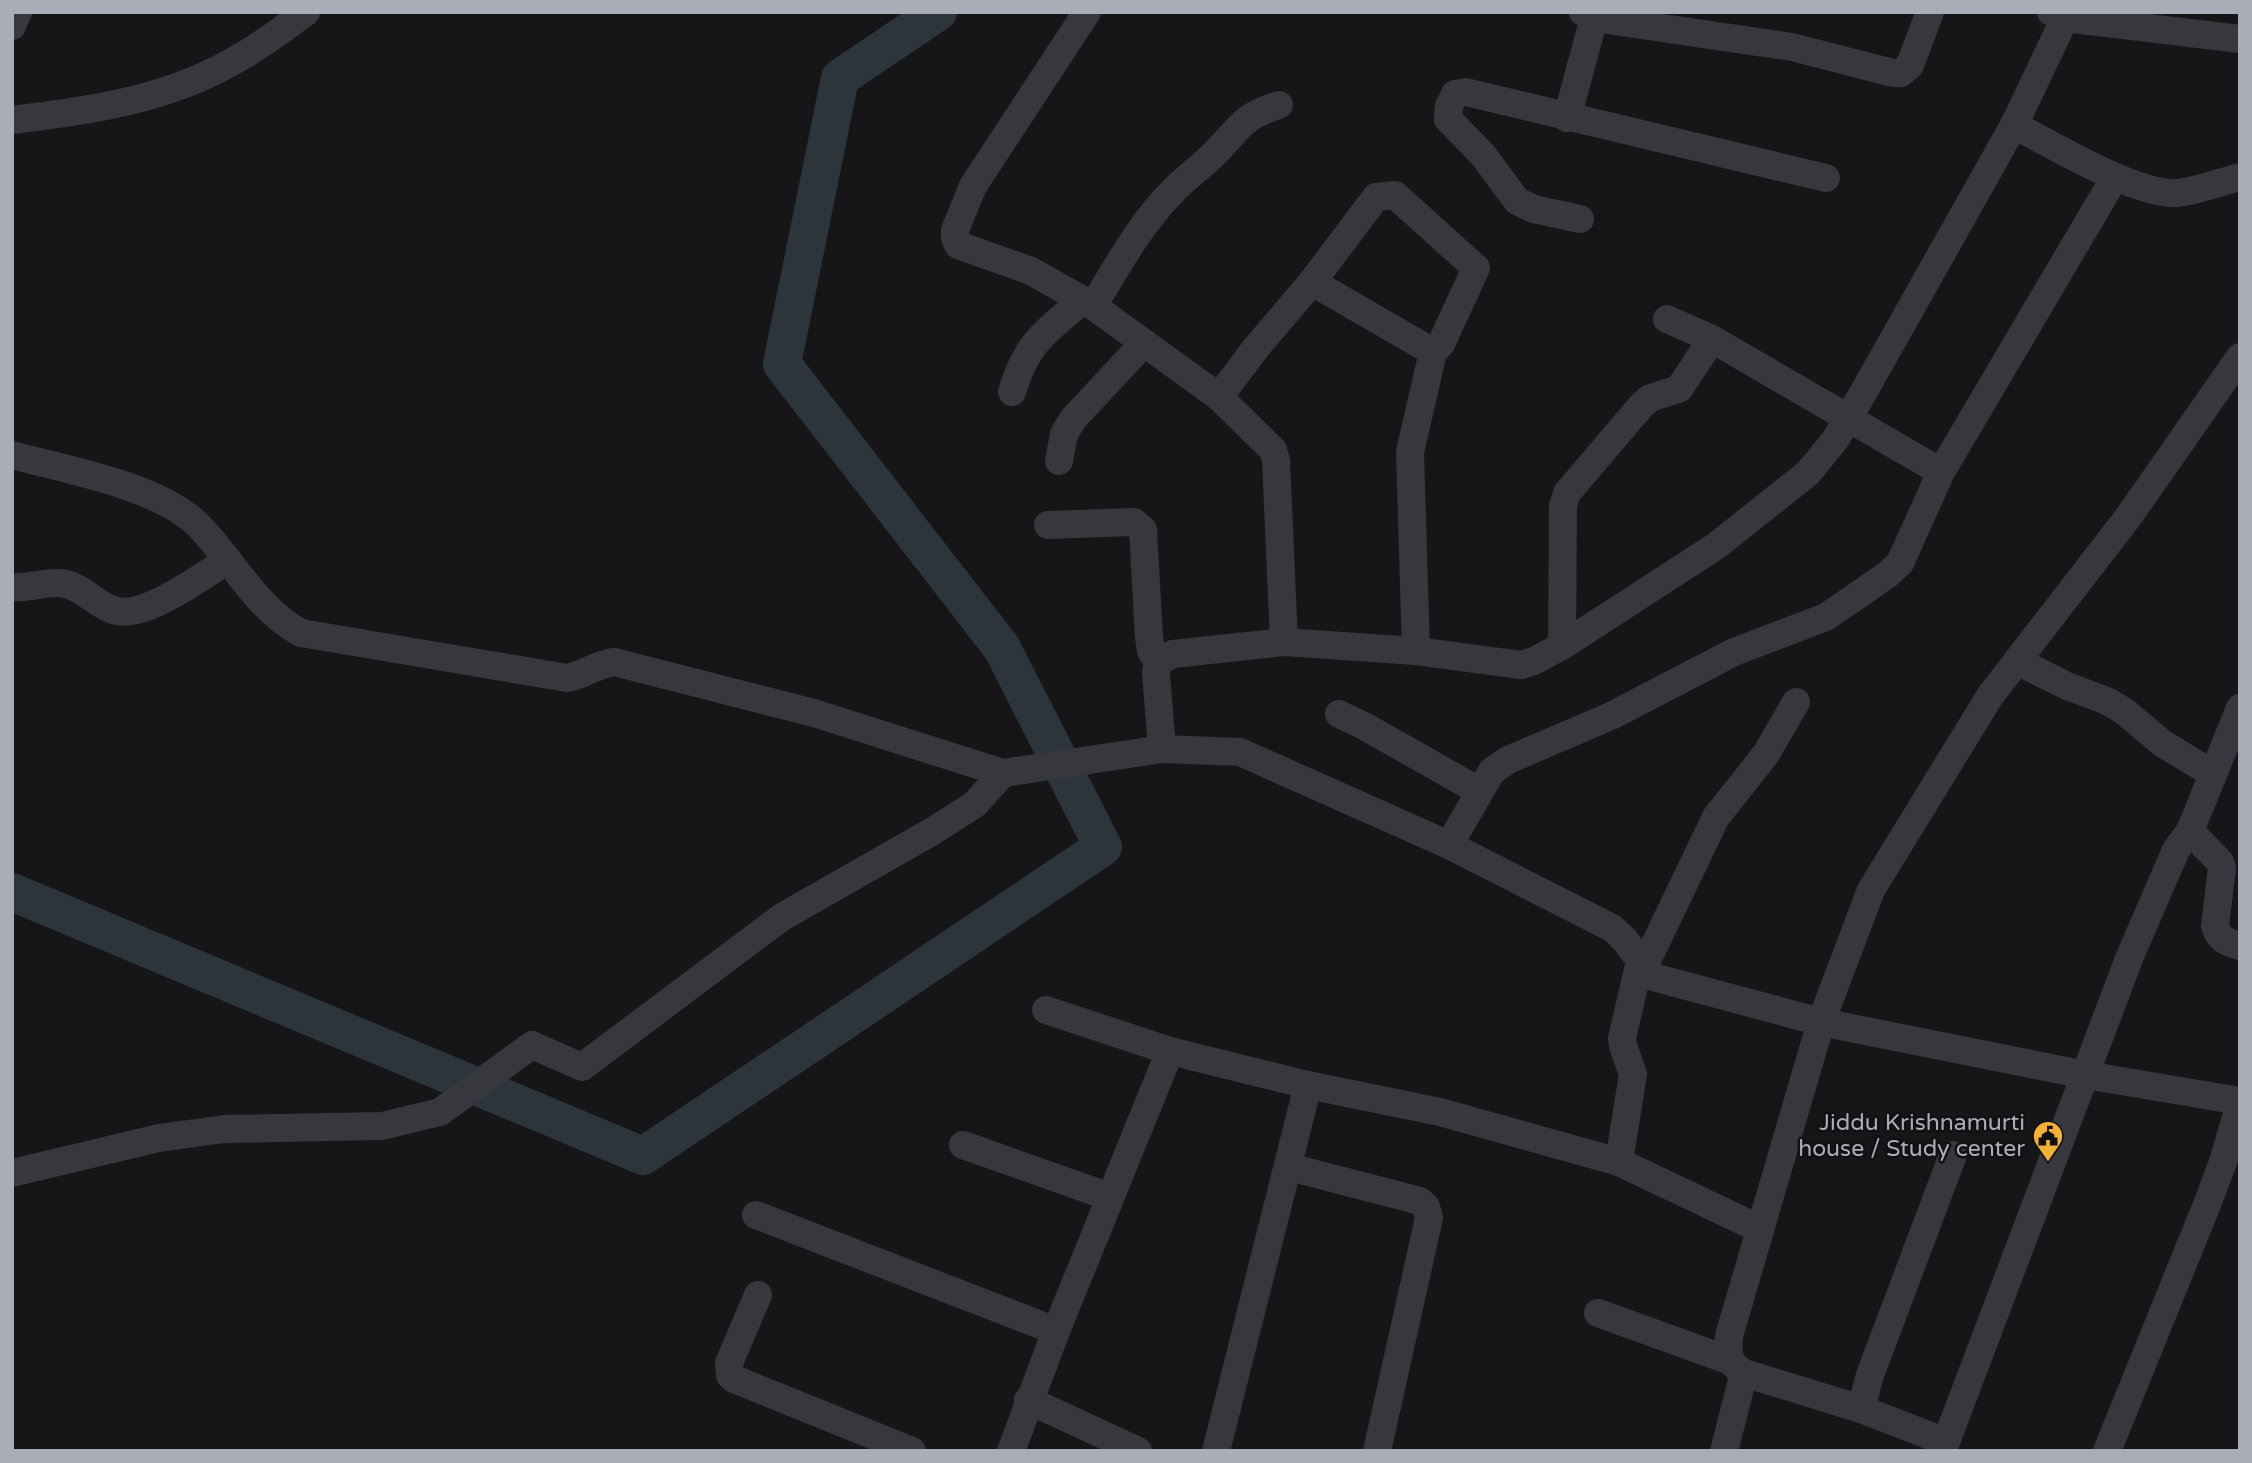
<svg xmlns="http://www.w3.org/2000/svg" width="2252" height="1463" viewBox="0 0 2252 1463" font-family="'Varela Round',sans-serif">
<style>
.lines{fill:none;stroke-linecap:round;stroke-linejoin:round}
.river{stroke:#2c353c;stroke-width:38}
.minor{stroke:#37383d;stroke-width:28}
.labels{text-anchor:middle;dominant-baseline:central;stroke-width:5;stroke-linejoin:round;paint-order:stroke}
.poi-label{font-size:23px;fill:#a8adb8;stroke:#111113;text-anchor:end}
</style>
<rect width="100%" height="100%" fill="#161618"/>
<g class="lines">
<polyline class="river" points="12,892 643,1156 1103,847 1002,648 782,364 840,78 938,12"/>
<g class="minor">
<polyline points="1087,12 973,186 955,230 955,238 958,245 1031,271 1093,306 1219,397 1273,450 1276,460 1284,642"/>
<polyline points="1583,12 1594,18 1792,47 1893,73 1901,73 1910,65 1930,12"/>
<polyline points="2051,12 2065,18 2240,39"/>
<polyline points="12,26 18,12"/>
<polyline points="1567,118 1594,18"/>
<path d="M12,120C77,112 146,103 206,75C242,59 274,36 306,12"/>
<path d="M2014,125C2051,144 2137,196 2177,193C2198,191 2220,182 2240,177"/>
<polyline points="1580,219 1534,209 1517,201 1483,155 1448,119 1449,106 1455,94 1466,92 1826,178"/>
<polyline points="1312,282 1433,352"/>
<path d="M1093,306C1117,267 1140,224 1173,191C1186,177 1203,166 1216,152C1242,125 1242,117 1279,105"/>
<polyline points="1667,319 1712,339 1941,472"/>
<path d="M2240,357L2129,516L1990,696L1871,890L1821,1022L1729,1336C1728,1355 1727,1362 1744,1373L1861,1409L1946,1442L2130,956L2176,850L2190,831L2240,708"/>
<path d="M1012,392C1026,343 1046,331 1083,300"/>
<polyline points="1219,397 1255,349 1312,282 1376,197 1395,195 1476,268 1441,344 1433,352 1410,452 1416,651"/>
<path d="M12,455C67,470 162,486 201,528C234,563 258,610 301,633L567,678C584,675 597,664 614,662L814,713L1003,773L1162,749L1240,752L1449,845L1612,928L1624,939L1653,977L1821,1022L2086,1075L2240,1101"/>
<polyline points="1059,461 1064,434 1073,419 1144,343"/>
<polyline points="1048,525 1134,522 1143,530 1149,637 1151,651 1158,662"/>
<path d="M12,587C30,589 48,580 66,584C83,588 96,604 113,610C143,621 202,576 228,560"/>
<polyline points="1562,646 1563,506 1567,493 1641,406 1650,398 1679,389 1712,339"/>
<polyline points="2017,661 2067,686 2107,701 2124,711 2162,743 2213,774"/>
<polyline points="1339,714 1366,727 1479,791"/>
<polyline points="1162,749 1156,673 1158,662 1173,654 1284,642 1416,651 1521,665 1534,661 1562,646 1716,546 1808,473 1835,440 1863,393 2014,125 2065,18"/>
<path d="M2190,831L2220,862L2222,868L2215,926C2219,940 2227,942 2240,946"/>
<polyline points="1449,845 1492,771 1508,760 1611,716 1734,652 1826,617 1887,575 1900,563 1941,472 2115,177"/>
<polyline points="1644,967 1716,817 1766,754 1796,702"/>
<polyline points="1046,1010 1170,1051 1308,1085 1440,1112 1619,1162 1760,1229"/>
<polyline points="963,1145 1110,1197"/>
<polyline points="1619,1162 1633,1074 1623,1046 1622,1038 1640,961"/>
<polyline points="1289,1167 1420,1201 1426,1207 1429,1218 1377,1451"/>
<polyline points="12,1173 159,1138 224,1129 382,1126 440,1112 532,1045 582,1067 782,917 933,831 975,804 1003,773"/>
<polyline points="756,1215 1056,1331"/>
<polyline points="758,1295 729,1363 730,1375 734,1379 912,1451"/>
<polyline points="1598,1313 1731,1361"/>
<polyline points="1028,1400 1138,1451"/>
<polyline points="1861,1409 1870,1375 1953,1155"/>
<polyline points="1011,1451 1056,1331 1170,1051"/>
<polyline points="1216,1451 1308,1085"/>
<polyline points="1724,1451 1744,1373"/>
<polyline points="2107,1451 2208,1202 2223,1162 2240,1104"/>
</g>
</g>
<defs>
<g id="civic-pin" transform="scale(1.575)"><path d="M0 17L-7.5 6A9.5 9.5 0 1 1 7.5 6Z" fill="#f2b134" stroke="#111113"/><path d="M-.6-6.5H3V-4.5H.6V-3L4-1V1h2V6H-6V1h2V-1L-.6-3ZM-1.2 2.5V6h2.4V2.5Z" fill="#111"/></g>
</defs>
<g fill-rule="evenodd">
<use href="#civic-pin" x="2048" y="1136"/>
</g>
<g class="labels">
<g class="poi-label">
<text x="2025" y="1123">Jiddu Krishnamurti<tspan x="2025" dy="26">house / Study center</tspan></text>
</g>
</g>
<rect width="2252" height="1463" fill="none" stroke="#a8adb8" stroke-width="28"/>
</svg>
